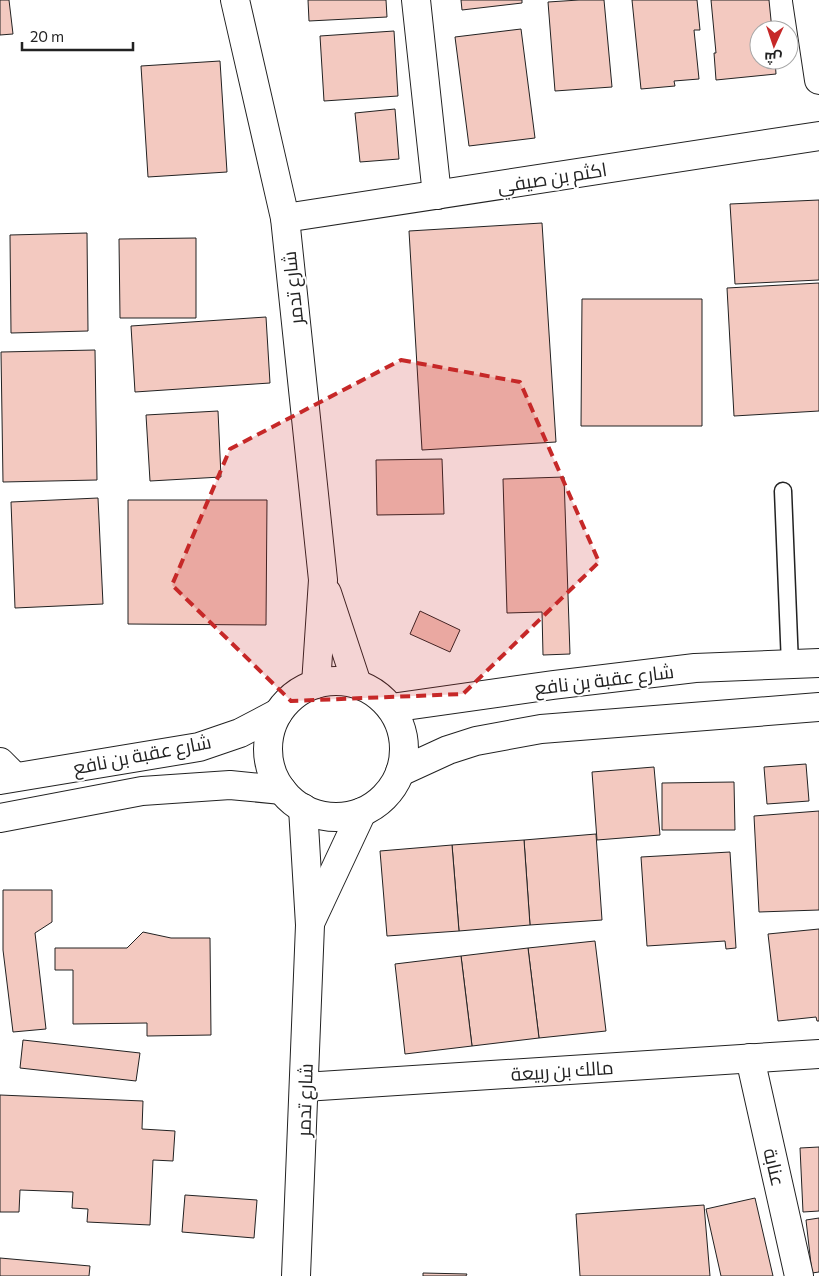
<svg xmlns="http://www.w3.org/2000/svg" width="819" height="1276" viewBox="0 0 819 1276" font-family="Commissioner,Cairo,sans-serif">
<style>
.building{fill:#f3c9c0;stroke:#222}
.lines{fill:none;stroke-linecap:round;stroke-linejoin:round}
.service-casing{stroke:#222;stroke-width:19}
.minor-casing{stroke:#222;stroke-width:30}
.tertiary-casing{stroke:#222;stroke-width:30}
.service{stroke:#fff;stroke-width:16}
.minor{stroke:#fff;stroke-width:28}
.tertiary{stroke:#fff;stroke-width:28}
.marked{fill:#c62828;fill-opacity:0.2;stroke:#c62828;stroke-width:4;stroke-dasharray:10 6;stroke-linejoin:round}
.labels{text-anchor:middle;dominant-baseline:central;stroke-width:4;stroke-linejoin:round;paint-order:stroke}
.street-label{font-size:19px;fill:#222;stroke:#fff}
</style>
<rect width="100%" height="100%" fill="#fff"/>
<g class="building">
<polygon points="0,0 9,0 13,34 0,35"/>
<polygon points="308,0 386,0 387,17 309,21"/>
<polygon points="461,0 522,0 522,3 462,10"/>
<polygon points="579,0 604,0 612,87 555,91 548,2"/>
<polygon points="632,0 697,0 700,30 694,30 699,79 674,81 675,86 641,89"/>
<polygon points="711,0 769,0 772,30 759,30 759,60 775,60 776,74 716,80 714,53 716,53"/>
<polygon points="521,29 535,138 469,146 455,37"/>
<polygon points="394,31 398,96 324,101 320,36"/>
<polygon points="220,61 227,172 148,177 141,66"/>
<polygon points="395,109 399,159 360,162 355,113"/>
<polygon points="819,200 819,280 735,284 730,204"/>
<polygon points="542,223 556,442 422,450 409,231"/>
<polygon points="87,233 88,331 11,333 10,235"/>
<polygon points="196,238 196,318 120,318 119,239"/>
<polygon points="819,283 819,411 734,416 727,288"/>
<polygon points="582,299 702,299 702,426 581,426"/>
<polygon points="266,317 270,383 135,392 131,326"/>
<polygon points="95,350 97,480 3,482 1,352"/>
<polygon points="218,411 221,477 150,481 146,415"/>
<polygon points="442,459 444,514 377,515 376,460"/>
<polygon points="564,477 570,654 543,655 542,612 507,613 503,479"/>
<polygon points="98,498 103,604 15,608 11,502"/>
<polygon points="128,500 267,500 266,625 128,624"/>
<polygon points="420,611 460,630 450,652 410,634"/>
<polygon points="806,764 809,801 767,804 764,767"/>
<polygon points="654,767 660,835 597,840 592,772"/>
<polygon points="734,782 735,830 662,830 662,783"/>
<polygon points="819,811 819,910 759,912 754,816"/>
<polygon points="596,834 602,920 530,925 524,840"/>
<polygon points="524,840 530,925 459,931 452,845"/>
<polygon points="452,845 459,931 387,936 380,851"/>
<polygon points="730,852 736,948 726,949 725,941 647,946 641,857"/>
<polygon points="3,890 52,890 52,922 35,933 46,1029 13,1032 3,950"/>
<polygon points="819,929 819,1021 817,1021 816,1017 778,1021 768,934"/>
<polygon points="143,932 171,938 210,938 211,1035 147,1036 147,1023 73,1024 73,970 55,970 55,948 127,948"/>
<polygon points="595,941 606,1031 539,1038 528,948"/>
<polygon points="528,948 539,1038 472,1046 461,956"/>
<polygon points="461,956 472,1046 405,1054 395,964"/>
<polygon points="23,1040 140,1053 136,1081 20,1068"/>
<polygon points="0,1095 143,1101 142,1129 175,1131 173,1161 153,1160 150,1225 87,1222 88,1209 72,1208 73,1192 20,1190 19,1212 0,1212"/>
<polygon points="819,1147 819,1211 803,1212 800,1148"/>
<polygon points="185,1195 257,1200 254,1238 182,1232"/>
<polygon points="755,1198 773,1276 721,1276 706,1209"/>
<polygon points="704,1205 710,1276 580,1276 576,1214"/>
<polygon points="819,1218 819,1272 812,1273 806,1220"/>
<polygon points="0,1258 90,1266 89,1276 0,1276"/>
<polygon points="423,1273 467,1274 466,1276 423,1276"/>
</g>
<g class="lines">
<g class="service-casing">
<polyline id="service" points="783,491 790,665"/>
</g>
<g class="minor-casing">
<g id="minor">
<polyline points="416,0 437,195"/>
<polyline points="807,0 819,80"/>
<polyline points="285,218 819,136"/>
<polyline points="0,762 15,777"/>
<polyline points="750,1058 799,1276"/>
<polyline points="304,1087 819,1054"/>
</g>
</g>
<g class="tertiary-casing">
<g id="tertiary">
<polyline points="235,0 285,218 323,580 316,684"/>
<polyline points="327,593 357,684"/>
<circle cx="336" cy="749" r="68"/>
<polyline points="391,708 553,685 695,668 819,663"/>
<polyline points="400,772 448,750 476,741 541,729 819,707"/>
<polyline points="0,780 199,747 240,733 278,713"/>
<polyline points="0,818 142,791 230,785 282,790"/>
<polyline points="311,921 362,812"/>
<polyline points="296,1276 310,925 303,808"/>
</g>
</g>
<use href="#service" class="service"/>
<use href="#minor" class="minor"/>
<use href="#tertiary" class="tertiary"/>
</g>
<path class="marked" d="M401,360L520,382L599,562L463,694L291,701L172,585L230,449Z"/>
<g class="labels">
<g class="street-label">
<text transform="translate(552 177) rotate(-9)">اكثم بن صيفي</text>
<text transform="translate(292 288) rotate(-96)">شارع تدمر</text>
<text transform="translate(604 679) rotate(-7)">شارع عقبة بن نافع</text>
<text transform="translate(142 754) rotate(-11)">شارع عقبة بن نافع</text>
<text transform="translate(562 1070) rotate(-4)">مالك بن ربيعة</text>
<text transform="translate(304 1100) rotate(-88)">شارع تدمر</text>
<text transform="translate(775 1167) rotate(77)">عنابة</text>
</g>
</g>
<g transform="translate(774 45) rotate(183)"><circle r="24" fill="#ffffff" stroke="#a7a7a7"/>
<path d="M0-4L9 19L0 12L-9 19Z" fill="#c62828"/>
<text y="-8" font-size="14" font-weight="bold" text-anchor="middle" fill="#222222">ش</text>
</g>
<path d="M22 42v8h111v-8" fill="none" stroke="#222222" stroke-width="2.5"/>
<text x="30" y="42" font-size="15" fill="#222222" stroke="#ffffff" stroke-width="4" paint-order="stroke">20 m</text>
</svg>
